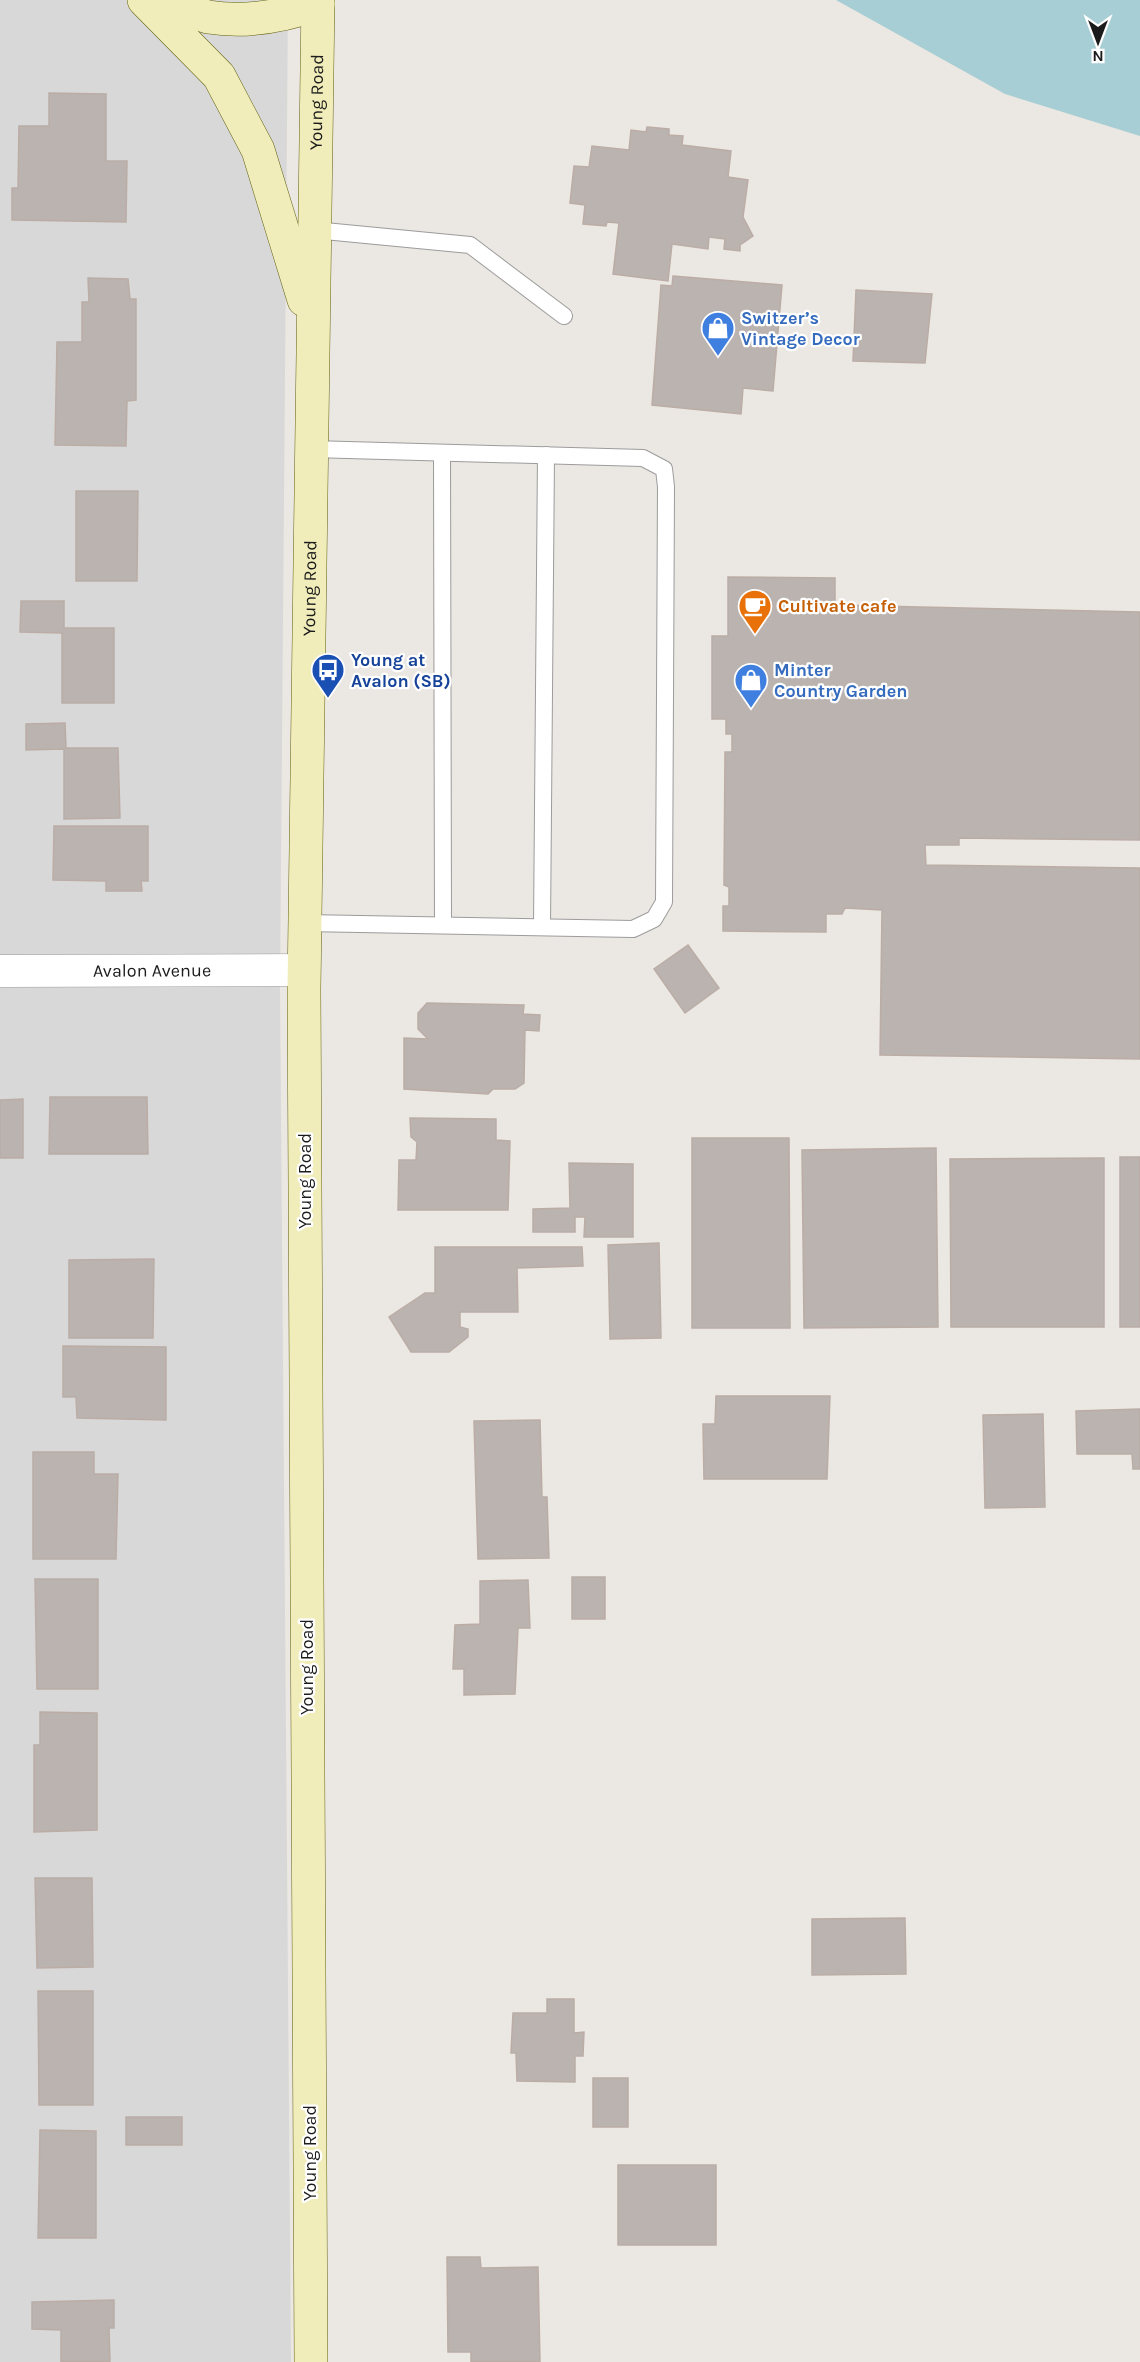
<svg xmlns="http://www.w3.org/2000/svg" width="1140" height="2362" viewBox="0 0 1140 2362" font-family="Karla,sans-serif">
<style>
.residential{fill:#d9d8d8}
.water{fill:#a7ced4}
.building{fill:#bbb3af;stroke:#bbada6;stroke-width:1.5}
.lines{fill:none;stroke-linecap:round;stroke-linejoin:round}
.lane-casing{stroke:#9c9c9c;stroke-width:18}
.street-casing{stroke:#9c9c9c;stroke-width:33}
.secondary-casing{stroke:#626212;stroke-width:34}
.lane{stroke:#fff;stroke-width:16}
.street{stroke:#fff;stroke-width:32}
.secondary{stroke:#f0edba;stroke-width:33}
.labels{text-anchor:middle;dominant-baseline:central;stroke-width:4.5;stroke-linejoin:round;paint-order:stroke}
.street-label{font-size:18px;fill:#1b1b1b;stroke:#fff}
.shop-label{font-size:18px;font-weight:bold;fill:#366cbe;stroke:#fff;text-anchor:start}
.food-label{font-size:18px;font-weight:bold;fill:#c56008;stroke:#fff;text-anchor:start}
.transit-label{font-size:18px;font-weight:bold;fill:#164399;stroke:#fff;text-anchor:start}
</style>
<rect width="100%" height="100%" fill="#ebe7e2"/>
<polygon class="residential" points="0,0 288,0 280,989 291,2362 0,2362"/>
<polygon class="water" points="836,0 1140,0 1140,136 1005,94"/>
<g class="building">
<polygon points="49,93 106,94 106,161 127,161 126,222 12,220 12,188 18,188 19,126 49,126"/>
<polygon points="647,127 669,129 669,135 683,136 682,145 731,151 728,177 748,180 743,217 753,236 740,245 740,251 724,249 725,239 709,237 708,249 672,244 668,281 613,274 619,223 607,222 606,226 583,224 585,205 570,203 574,166 589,167 592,146 629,150 631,130 646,132"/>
<polygon points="673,276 782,285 773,391 743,388 741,414 652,405 661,285 672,286"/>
<polygon points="88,278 128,279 130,299 136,299 136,400 127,401 126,446 55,445 57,342 82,342 82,302 89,302"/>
<polygon points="856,290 932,294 925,363 853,361"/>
<polygon points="76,491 138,491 137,581 76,581"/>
<polygon points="728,577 835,578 835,605 1140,612 1140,840 959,838 959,845 925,845 926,865 1140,868 1140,1059 880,1055 882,910 845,908 842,914 826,914 826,932 723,931 723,906 729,906 729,887 724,885 725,752 732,752 732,734 726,734 726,719 712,719 712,636 728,636"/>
<polygon points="21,601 64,601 64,628 114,628 114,703 62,703 62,633 20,632"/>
<polygon points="65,723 66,748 118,748 120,818 64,819 64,749 26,750 26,724"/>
<polygon points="54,826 148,826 148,881 141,881 142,891 106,891 106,881 53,880"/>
<polygon points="688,945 719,988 685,1013 654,969"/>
<polygon points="427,1003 524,1005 523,1014 540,1015 539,1031 525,1030 524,1083 515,1089 493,1089 488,1094 404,1089 404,1038 428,1039 418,1029 418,1013"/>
<polygon points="50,1097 147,1097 148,1154 49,1154"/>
<polygon points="23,1099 23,1158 0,1158 0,1100"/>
<polygon points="410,1118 496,1119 496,1140 510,1141 508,1210 398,1210 399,1160 416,1160 417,1142 411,1137"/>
<polygon points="692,1138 789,1138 790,1328 692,1328"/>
<polygon points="936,1148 938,1327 804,1328 802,1150"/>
<rect x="1120" y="1157" width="20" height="170"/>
<polygon points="1104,1158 1104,1327 951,1327 950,1159"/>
<polygon points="569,1163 633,1164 633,1237 584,1237 585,1217 575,1217 575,1232 533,1232 533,1209 570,1208"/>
<polygon points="659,1243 661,1338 610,1339 608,1245"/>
<polygon points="435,1247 582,1247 583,1266 517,1268 518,1312 460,1312 460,1327 468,1329 468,1337 449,1352 411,1352 389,1317 425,1293 435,1293"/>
<polygon points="154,1259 153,1338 69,1338 69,1260"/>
<polygon points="63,1346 166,1347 166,1420 77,1418 76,1397 63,1397"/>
<polygon points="716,1396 830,1396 827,1479 704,1479 703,1424 715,1424"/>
<polygon points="1140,1409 1140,1469 1133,1469 1132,1454 1077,1454 1076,1411"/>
<polygon points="1043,1414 1045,1507 985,1508 983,1415"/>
<polygon points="540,1420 542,1497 547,1497 549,1558 478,1559 474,1421"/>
<polygon points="33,1452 94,1452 94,1474 118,1474 116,1559 33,1559"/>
<rect x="572" y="1577" width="33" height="42"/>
<polygon points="35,1579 98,1579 98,1689 37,1689"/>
<polygon points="528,1580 530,1628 518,1628 515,1694 464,1695 464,1669 453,1669 455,1625 480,1624 480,1581"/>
<polygon points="40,1712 97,1713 97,1830 34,1832 34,1745 40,1745"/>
<polygon points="35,1878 92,1878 93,1967 37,1968"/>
<polygon points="905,1918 906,1974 812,1975 812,1919"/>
<polygon points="38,1991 93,1991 93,2105 39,2105"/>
<polygon points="547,1999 574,1999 574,2033 584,2032 583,2056 575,2056 575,2082 517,2081 516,2053 511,2053 513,2013 547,2013"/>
<rect x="593" y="2078" width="35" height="49"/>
<rect x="126" y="2117" width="56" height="28"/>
<polygon points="40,2130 96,2131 96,2238 38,2238"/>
<rect x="618" y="2165" width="98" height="80"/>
<polygon points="447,2257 480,2257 481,2268 538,2267 540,2362 471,2362 471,2352 448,2352"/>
<polygon points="114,2300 114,2328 109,2328 110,2362 61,2362 61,2330 32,2329 32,2302"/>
</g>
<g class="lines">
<g class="lane-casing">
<g id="lane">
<polyline points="314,230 470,245 564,316"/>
<polyline points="442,453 443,925"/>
<polyline points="305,923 633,929 654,919 664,902 666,487 664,469 643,458 311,449"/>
<polyline points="542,927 546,455"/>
</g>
</g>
<g class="street-casing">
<g id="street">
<path id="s1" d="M0,971L304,970"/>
</g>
</g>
<g class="secondary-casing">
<g id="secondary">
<polyline points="144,0 219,76 258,150 304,300"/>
<path d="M170,0C182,5 196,14 208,17C245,23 284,16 318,4"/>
<path id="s2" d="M311,2362L304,989L318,0"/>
</g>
</g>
<use href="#lane" class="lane"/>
<use href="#street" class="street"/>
<use href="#secondary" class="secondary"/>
</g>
<defs>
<g id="shop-pin" transform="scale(1.725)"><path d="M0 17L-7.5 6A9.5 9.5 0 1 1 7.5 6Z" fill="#3f7fe0" stroke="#fff"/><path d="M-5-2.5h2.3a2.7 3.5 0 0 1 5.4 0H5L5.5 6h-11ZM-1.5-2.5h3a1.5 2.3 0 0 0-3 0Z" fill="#fff"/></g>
<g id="cafe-pin" transform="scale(1.725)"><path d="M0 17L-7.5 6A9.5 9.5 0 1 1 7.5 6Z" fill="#e8710a" stroke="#fff"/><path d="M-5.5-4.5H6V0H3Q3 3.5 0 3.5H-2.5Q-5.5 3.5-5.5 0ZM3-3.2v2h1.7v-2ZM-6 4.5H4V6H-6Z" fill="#fff"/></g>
<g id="bus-pin" transform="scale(1.725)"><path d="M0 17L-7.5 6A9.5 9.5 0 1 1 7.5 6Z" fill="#1a4fb4" stroke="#fff"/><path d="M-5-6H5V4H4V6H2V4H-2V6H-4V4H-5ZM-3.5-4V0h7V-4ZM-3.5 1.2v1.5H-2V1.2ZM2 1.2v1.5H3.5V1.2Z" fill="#fff"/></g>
</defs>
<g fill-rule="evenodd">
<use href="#shop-pin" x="718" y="328"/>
<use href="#cafe-pin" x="755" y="606"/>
<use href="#bus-pin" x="328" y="670"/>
<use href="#shop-pin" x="751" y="680"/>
</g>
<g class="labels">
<g class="street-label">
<text stroke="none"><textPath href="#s2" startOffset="2260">Young Road</textPath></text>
<text stroke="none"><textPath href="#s2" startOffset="1774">Young Road</textPath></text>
<text stroke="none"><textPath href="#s1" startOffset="152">Avalon Avenue</textPath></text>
<text transform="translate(305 1181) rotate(-90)">Young Road</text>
<text transform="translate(307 1667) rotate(-90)">Young Road</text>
<text transform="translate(310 2153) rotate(-90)">Young Road</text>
</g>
<g class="shop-label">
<text x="741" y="318">Switzer’s<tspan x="741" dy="21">Vintage Decor</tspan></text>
<text x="774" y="670">Minter<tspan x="774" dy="21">Country Garden</tspan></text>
</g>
<g class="food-label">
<text x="778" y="606">Cultivate cafe</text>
</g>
<g class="transit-label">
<text x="351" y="660">Young at<tspan x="351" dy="21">Avalon (SB)</tspan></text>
</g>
</g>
<g transform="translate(1098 42) rotate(180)" stroke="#ffffff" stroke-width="4.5" paint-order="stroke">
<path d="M0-4.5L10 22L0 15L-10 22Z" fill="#1b1b1b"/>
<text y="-9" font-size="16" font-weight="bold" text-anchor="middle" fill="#1b1b1b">N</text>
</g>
</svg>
